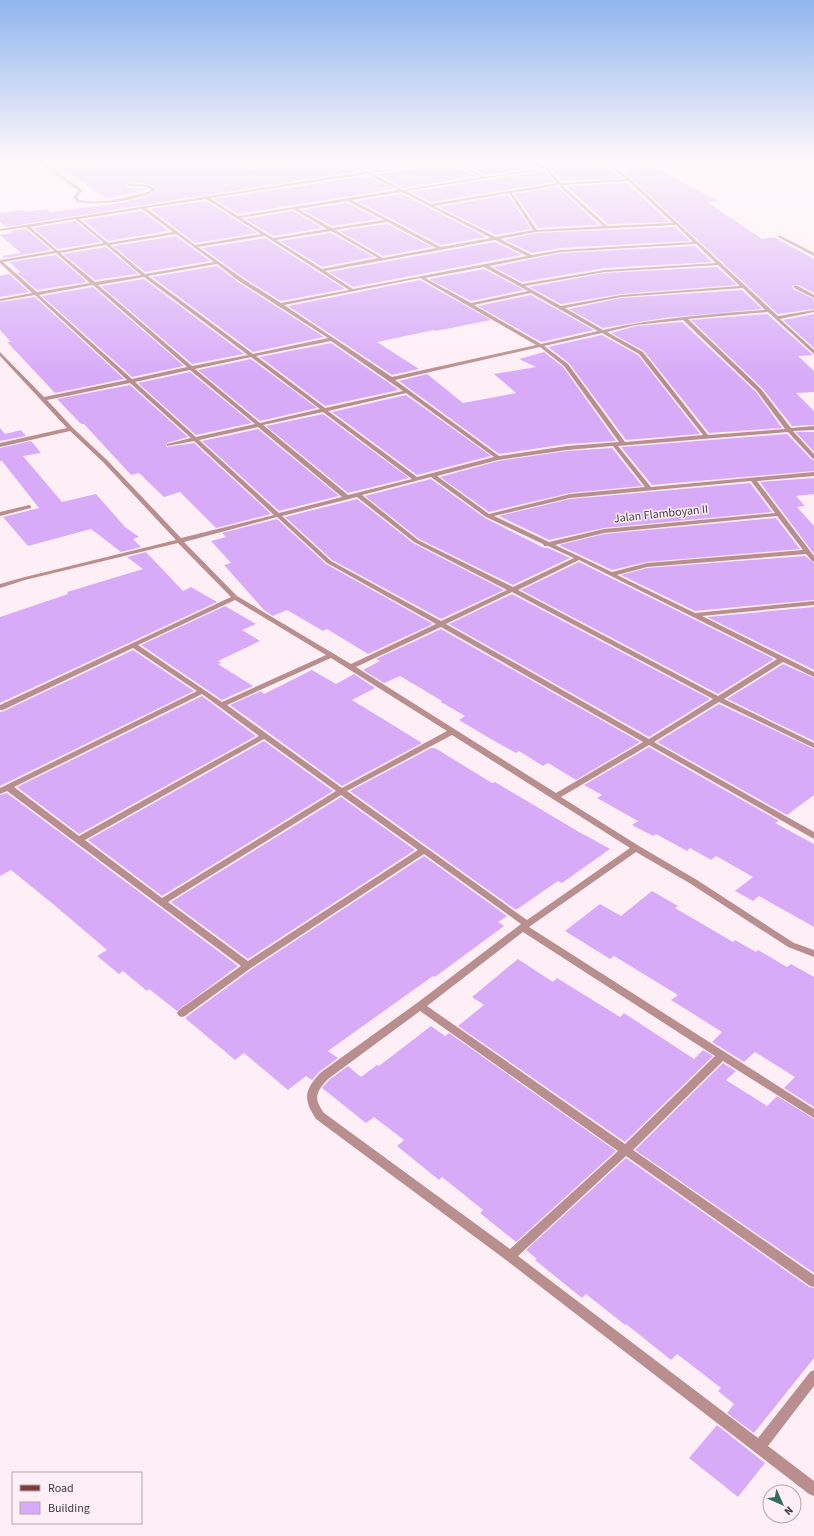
<svg xmlns="http://www.w3.org/2000/svg" width="814" height="1536" viewBox="0 0 814 1536" font-family="'Source Sans 3',sans-serif">
<style>
.building{fill:#d8abf9}
.lines{fill:none;stroke-linecap:round;stroke-linejoin:round}
.lane{fill:#b98e8e;fill-rule:evenodd}
.street{fill:#b98e8e;fill-rule:evenodd}
.primary{fill:#813a3c;fill-rule:evenodd}
.labels{text-anchor:middle;dominant-baseline:central;stroke-width:3;stroke-linejoin:round;paint-order:stroke}
.far-street-label{font-size:12px;fill:#3e383b;stroke:#feeff6}
</style>
<rect width="100%" height="100%" fill="#feeff6"/>
<g class="building">
<polygon points="118,160 286,160 244,167 247,170 301,161 302,160 339,160 358,171 6,227 0,222 0,213 22,210 25,212 47,209 51,212 119,203 141,198 157,190 157,188 149,184 128,182 126,185 127,188 148,189 107,199 62,168"/>
<polygon points="347,160 443,160 368,170"/>
<polygon points="455,160 525,160 537,167 486,175"/>
<polygon points="535,160 591,160 601,164 603,164 622,178 562,181 547,166"/>
<polygon points="616,160 627,160 644,164 620,170 610,162"/>
<polygon points="447,163 476,176 403,188 376,174"/>
<polygon points="652,166 718,201 707,202 762,239 774,237 814,259 814,293 799,285 792,286 793,289 814,299 814,309 778,314 625,173"/>
<polygon points="544,171 554,182 431,202 411,192"/>
<polygon points="367,176 393,189 238,214 214,199"/>
<polygon points="627,183 669,222 608,224 566,186"/>
<polygon points="558,187 561,190 599,225 538,228 515,194"/>
<polygon points="402,194 486,237 441,245 357,201"/>
<polygon points="508,195 531,229 496,235 439,207"/>
<polygon points="206,201 257,233 195,243 150,209"/>
<polygon points="347,203 379,219 332,226 302,210"/>
<polygon points="142,211 169,231 108,241 83,220"/>
<polygon points="293,211 323,228 273,236 245,219"/>
<polygon points="75,221 101,242 58,249 33,228"/>
<polygon points="387,224 432,247 383,256 339,231"/>
<polygon points="675,227 690,241 561,248 532,253 505,240 536,233"/>
<polygon points="26,229 51,250 4,258 2,256 21,253 0,235 13,233 11,231"/>
<polygon points="331,233 374,257 322,267 280,241"/>
<polygon points="176,236 210,261 145,272 113,246"/>
<polygon points="265,238 345,289 281,301 244,278 202,248"/>
<polygon points="495,242 522,255 353,287 329,272"/>
<polygon points="695,246 712,262 605,268 522,282 493,267 561,253"/>
<polygon points="106,247 138,274 95,280 63,254"/>
<polygon points="56,255 87,282 37,290 17,273 20,272 9,262"/>
<polygon points="217,266 238,282 324,337 253,352 152,277"/>
<polygon points="717,267 737,285 621,294 561,304 529,287 605,273"/>
<polygon points="484,269 524,290 471,301 429,279"/>
<polygon points="9,274 29,292 0,297 0,276"/>
<polygon points="144,279 244,354 192,364 101,286"/>
<polygon points="420,280 491,320 436,331 434,330 377,342 419,369 392,375 288,306"/>
<polygon points="93,287 184,366 132,377 42,296"/>
<polygon points="742,290 762,309 664,318 603,328 569,309 621,298"/>
<polygon points="531,295 594,330 541,342 478,306"/>
<polygon points="35,297 124,379 55,393 7,342 11,342 0,330 0,302"/>
<polygon points="767,314 813,355 798,356 814,371 814,392 796,393 814,411 814,425 792,426 762,388 691,320"/>
<polygon points="814,314 814,348 783,320"/>
<polygon points="682,322 756,392 782,428 709,433 644,351 611,333 636,326"/>
<polygon points="602,335 638,355 700,434 626,440 569,363 548,347"/>
<polygon points="331,343 399,390 325,406 260,357"/>
<polygon points="544,352 563,367 616,441 567,444 499,454 399,381 427,374 463,403 516,393 494,374 536,367 519,359"/>
<polygon points="251,359 317,408 260,421 198,370"/>
<polygon points="190,372 252,423 196,435 138,383"/>
<polygon points="130,385 188,437 167,443 166,447 194,443 271,514 216,528 180,492 164,497 139,473 131,475 84,424 81,424 57,399"/>
<polygon points="406,395 491,456 417,475 332,412"/>
<polygon points="323,414 409,478 348,493 266,426"/>
<polygon points="0,428 5,434 21,430 26,436 0,441"/>
<polygon points="258,429 339,496 279,511 202,441"/>
<polygon points="796,432 814,432 814,452"/>
<polygon points="787,434 811,459 814,460 814,471 652,485 621,447"/>
<polygon points="31,441 41,453 23,456 62,502 96,494 125,527 139,537 133,539 141,547 121,552 91,529 28,546 3,517 39,508 2,461 0,461 0,448"/>
<polygon points="612,448 642,486 570,493 489,512 440,477 498,461 567,451"/>
<polygon points="814,478 814,494 796,496 805,506 797,507 814,526 814,554 760,482"/>
<polygon points="431,479 485,518 544,548 548,548 570,558 513,585 419,539 365,496"/>
<polygon points="750,483 772,512 604,528 549,540 499,516 570,499"/>
<polygon points="357,499 413,543 504,590 441,619 332,560 285,517"/>
<polygon points="776,518 800,549 647,562 612,570 559,545 604,534"/>
<polygon points="277,519 326,564 433,624 368,654 327,629 323,631 287,610 273,616 264,610 224,565 231,563 211,541 226,537 222,533"/>
<polygon points="146,552 183,591 191,587 217,602 0,703 0,617 68,594 67,592 143,569 127,557"/>
<polygon points="805,556 814,563 814,600 695,611 621,575 647,568"/>
<polygon points="579,562 774,659 718,694 521,590"/>
<polygon points="512,594 710,699 649,737 449,624"/>
<polygon points="225,606 256,624 242,630 260,641 218,661 222,663 218,664 253,686 222,700 141,645"/>
<polygon points="814,607 814,670 707,617"/>
<polygon points="441,629 640,742 576,780 548,763 543,766 519,751 516,753 489,738 459,720 465,716 441,702 442,701 400,676 384,683 363,670 380,661 376,659"/>
<polygon points="133,650 194,691 0,786 0,712 4,711"/>
<polygon points="783,664 814,678 814,741 727,699"/>
<polygon points="312,670 336,684 354,674 375,688 352,700 422,743 342,786 230,705 261,691 264,694"/>
<polygon points="202,696 256,736 79,834 17,787"/>
<polygon points="719,704 814,749 814,795 787,815 657,742"/>
<polygon points="264,741 333,791 162,896 88,840"/>
<polygon points="649,747 779,821 775,823 814,844 814,927 759,896 753,901 735,891 753,877 716,856 711,860 690,848 687,851 656,834 653,836 632,825 638,821 597,798 602,795 584,785"/>
<polygon points="431,748 435,748 492,783 495,782 584,835 585,835 610,849 562,883 558,881 516,910 350,791"/>
<polygon points="7,793 238,966 177,1011 149,989 147,991 123,971 119,974 97,956 107,950 53,904 11,870 0,876 0,795"/>
<polygon points="341,797 415,850 248,959 171,902"/>
<polygon points="424,856 507,916 498,922 504,926 435,977 433,976 328,1051 338,1058 319,1072 312,1080 306,1076 288,1090 244,1053 235,1060 185,1018 252,969"/>
<polygon points="652,891 678,906 675,908 733,942 735,940 756,952 758,950 787,967 791,964 814,977 814,1107 784,1088 795,1077 755,1052 744,1062 712,1042 722,1032 671,1000 678,995 614,956 610,959 565,931 600,904 621,916"/>
<polygon points="518,959 553,982 557,978 620,1017 624,1013 694,1059 703,1050 713,1056 625,1142 458,1026 484,1005 472,997"/>
<polygon points="431,1026 445,1036 449,1033 616,1151 516,1242 480,1213 483,1210 442,1177 439,1180 397,1146 404,1140 374,1117 366,1123 322,1088 329,1080 348,1066 361,1077 377,1065 379,1066"/>
<polygon points="723,1063 736,1071 726,1080 767,1106 777,1096 814,1119 814,1273 635,1150"/>
<polygon points="626,1158 809,1287 814,1288 814,1358 754,1433 727,1413 734,1404 718,1391 721,1388 677,1354 671,1360 626,1324 625,1325 586,1294 582,1298 535,1260 537,1259 526,1250"/>
<polygon points="717,1425 765,1463 738,1497 689,1458"/>
</g>
<g class="lines">
<g class="lane">
<path d="M36,160H40L80,188L82,191L77,197L79,200C102,205 125,197 148,192L151,189L147,187L127,186L128,184L148,185L156,189C144,201 94,206 77,202L73,197L78,191L77,190Z"/>
<polygon points="665,160 670,160 620,173 618,172"/>
<polygon points="794,286 798,286 814,295 814,298 794,288"/>
<polygon points="29,505 31,506 31,508 0,516 0,512"/>
</g>
<g class="street">
<polygon points="294,160 301,160 247,169 245,168"/>
<path d="M340,160H344L368,172L452,160L486,177L542,168L526,160C541,159 552,173 561,183L626,179L601,160H605L630,179L778,316L814,310V312L780,319L814,350V354L768,312L688,319L761,389L791,428L814,426V430L793,431L814,454V459L812,458L788,432L618,446L651,487L814,472V476L757,481L814,556V562L812,561L806,554L647,567L617,575L695,613L814,601V605L702,616L814,672V677L783,662L724,699L814,743V748L719,702L654,742L814,832V839L649,745L561,797L639,846L697,880L794,943L814,950V957L788,947L691,884L636,852L529,927L814,1109V1118L723,1061L633,1150L814,1275V1287L810,1286L626,1156L518,1256L758,1438L810,1372L814,1370V1386L768,1446L814,1481V1496L809,1494L506,1260L316,1119C303,1099 304,1091 320,1073L417,1003L521,924L424,854L251,968L185,1016L182,1017L179,1016L177,1013L179,1010L241,966L7,791L0,794V788L197,691L133,648L3,710H0V705L231,597L178,543L25,580L0,588V584L21,578L176,540L103,462L70,431L0,447V443L67,428L0,356V352L44,397L127,380L35,295L0,301V299L32,293L0,263V260L54,251L26,227L0,231V229L363,172ZM447,161L481,177L403,190L371,173ZM545,169L557,183L431,204L406,191ZM367,174L398,190L238,216L210,198ZM628,181L673,223L607,226L562,185ZM559,185L562,189L603,226L537,230L512,193ZM402,192L491,238L441,247L352,200ZM509,193L533,230L496,237L434,206ZM206,199L261,234L195,245L146,208ZM347,201L384,220L332,228L298,209ZM142,209L173,232L108,243L79,219ZM293,209L327,229L273,238L241,218ZM75,219L104,243L58,251L30,227ZM387,222L436,248L383,258L335,230ZM676,225L693,242L561,250L532,255L500,239L536,232ZM331,231L378,258L322,269L276,240ZM176,234L214,262L145,274L110,245ZM265,236L349,290L281,303L243,279L198,247ZM495,240L527,256L353,289L325,271ZM696,244L716,263L605,270L522,284L489,266L561,252ZM106,245L141,275L95,282L60,253ZM56,253L90,283L37,292L3,262ZM217,264L239,281L328,338L253,354L148,276ZM718,265L740,286L621,295L561,306L525,286L605,272ZM484,267L528,291L471,303L425,278ZM144,277L248,355L192,366L98,285ZM420,278L536,345L392,377L284,305ZM93,285L187,367L132,379L39,295ZM743,288L765,310C711,314 657,318 603,330L565,308L621,297ZM531,293L598,331L541,344L474,305ZM683,320L757,391L785,429L708,435L643,352L607,332L636,325ZM602,333L639,354L703,435L625,442L568,364L544,346ZM331,341L403,391L325,408L256,356ZM540,347L564,366L619,442L567,446L499,456L395,380ZM251,357L320,409L260,423L195,369ZM190,370L255,424L196,437L135,382ZM130,383L191,438L167,444V446L194,441L274,515L181,538L107,460L73,428L47,400ZM406,393L494,457L417,477L328,411ZM323,412L412,479L348,495L263,425ZM258,427L342,497L279,513L199,440ZM613,446L645,487L570,494L489,514L437,476L498,460L567,450ZM431,477L486,517L543,544L544,546H548L574,558L513,587L418,540L362,495ZM751,481L775,513L604,529L549,542L494,516L570,498ZM357,497L414,542L507,590L441,621L331,561L282,516ZM777,516L803,550L647,563L612,572L555,545L604,533ZM277,517L327,563L436,624L351,664L237,596L184,542ZM579,560L777,659L718,696L518,590ZM512,592L713,699L649,739L446,624ZM235,600L326,655L222,702L138,645ZM441,627L643,742L556,793L356,667ZM331,658L447,731L342,788L227,705ZM202,694L259,736L79,836L14,787ZM452,735L630,848L527,920L347,791ZM264,739L336,791L162,898L85,840ZM341,795L418,850L248,961L168,902ZM523,932L715,1056L625,1144L427,1006ZM420,1011L618,1151L510,1249L324,1113C313,1098 316,1092 328,1079Z"/>
<polygon points="779,235 814,253 814,256 778,237"/>
</g>
<polygon class="primary" points="19,160 28,160 0,165 0,163"/>
</g>
<linearGradient id="sky" x2="0" y2="1"><stop stop-color="#8fb5ee"/><stop offset="0.43" stop-color="#fff8fb"/><stop offset="1" stop-color="#fff8fb" stop-opacity="0"/></linearGradient>
<rect width="814" height="375" fill="url(#sky)"/>
<g class="labels">
<g class="far-street-label">
<text transform="translate(661 514) rotate(-6)">Jalan Flamboyan II</text>
</g>
</g>
<rect x="12" y="1472" width="130" height="52" fill="#feeff6" stroke="#b1a6ab"/>
<rect x="20" y="1485" width="20" height="6" fill="#813a3c" stroke="#b1a6ab"/>
<text x="48" y="1492" font-size="12" fill="#3e383b">Road</text>
<rect x="20" y="1502" width="20" height="12" fill="#d8abf9" stroke="#b1a6ab"/>
<text x="48" y="1512" font-size="12" fill="#3e383b">Building</text>
<g transform="translate(782 1504) rotate(135)"><circle r="19" fill="#feeff6" stroke="#b1a6ab"/>
<path d="M0-3L7 15L0 10L-7 15Z" fill="#306f5d"/>
<text y="-6" font-size="11" font-weight="bold" text-anchor="middle" fill="#3e383b">N</text>
</g>
</svg>
